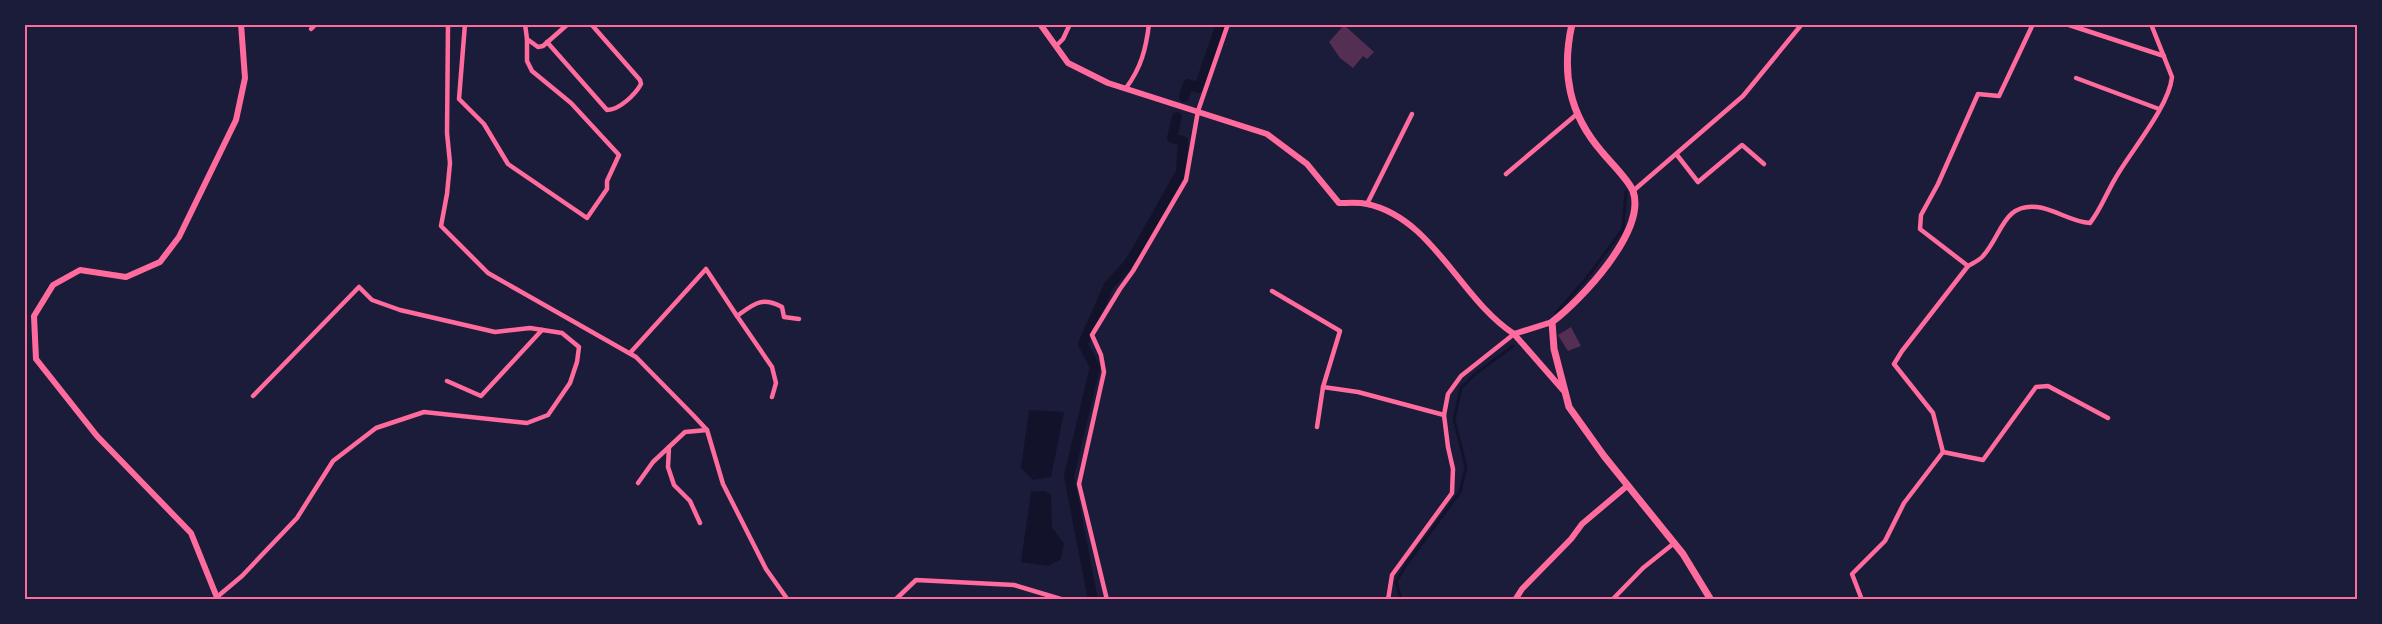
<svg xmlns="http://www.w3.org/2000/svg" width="2382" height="624" viewBox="0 0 2382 624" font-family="Ubuntu,sans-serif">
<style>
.water{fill:#12122b}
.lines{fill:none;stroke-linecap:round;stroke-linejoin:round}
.stream{stroke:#12122b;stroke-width:3}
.canal{stroke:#12122b;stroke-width:10}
.building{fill:#542f53}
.minor{stroke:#ff6b9d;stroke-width:4.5}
.tertiary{stroke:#ff6b9d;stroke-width:6}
.secondary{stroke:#ff6b9d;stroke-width:7}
.neatline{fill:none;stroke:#ff6b9d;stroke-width:2}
</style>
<rect width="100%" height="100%" fill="#1b1b3a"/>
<g class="water">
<polygon points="1029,410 1064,412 1051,477 1033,480 1021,468"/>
<polygon points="1044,491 1051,494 1052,527 1064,544 1061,559 1048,566 1021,562 1031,492"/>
</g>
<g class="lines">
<g class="stream">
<polyline points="1556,313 1586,279 1623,229 1626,192"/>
<polyline points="1401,600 1396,582 1406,565 1460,492 1466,467 1454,419 1461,388 1475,374 1513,346"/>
</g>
<g class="canal">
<polyline points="1184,97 1188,84 1199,88 1221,24"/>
<polyline points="1093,600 1069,476 1095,367 1083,344 1109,285 1126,267 1136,252 1181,172 1183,141 1172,138 1177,117"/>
</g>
</g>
<g class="building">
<polygon points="1344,25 1374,52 1367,59 1363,56 1353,68 1340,58 1329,42"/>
<polygon points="1571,327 1581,346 1568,351 1558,335"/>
</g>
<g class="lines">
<g class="minor">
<polyline points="448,24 447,133 450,163 447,194 441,226 488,273 636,357 693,415 707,430 723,484 766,569 788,600"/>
<polyline points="465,24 459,99 484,124 508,164 587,218 607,189 607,181 619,155 571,103 532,71 527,61 527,39"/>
<polyline points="525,24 527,39 538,47 543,46 568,24"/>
<polyline points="2066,24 2164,56"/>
<polyline points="311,29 316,24"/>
<path d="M547,42L607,110C619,110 635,95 641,84L640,80L591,24"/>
<polyline points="1056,46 1063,39 1070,24"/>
<polyline points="2076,78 2159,109"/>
<path d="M1126,88C1141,68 1146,49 1149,24"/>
<polyline points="1677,155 1698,182 1742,145 1764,164"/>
<polyline points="1506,174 1577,114"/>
<polyline points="1633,191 1743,96 1802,24"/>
<polyline points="1367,204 1412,114"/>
<polyline points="1968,266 1920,229 1921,215 1938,184 1978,94 1999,96 2033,24"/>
<polyline points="1272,291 1340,331 1323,387 1317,427"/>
<polyline points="737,316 772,367 776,383 772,397"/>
<path d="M630,353L706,269L737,316C754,304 761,296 782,307L784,317L799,319"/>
<polyline points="447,381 481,396 542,330"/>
<polyline points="1323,387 1358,392 1444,415"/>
<polyline points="669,447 668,467 674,485 690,501 700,523"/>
<path d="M1943,452L1933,413L1894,364L1902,351L1968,266C1973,263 1980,260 1983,256C2002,235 2003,203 2037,207C2055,209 2071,222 2090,223C2101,209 2106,194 2115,179C2130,152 2169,107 2172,77L2151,24"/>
<polyline points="1943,452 1983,460 2036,387 2048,386 2108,418"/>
<polyline points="638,483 653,462 685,432 707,430"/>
<polyline points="217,597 242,576 297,518 333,461 376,428 424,412 527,423 548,415 570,383 577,362 579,347 562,333 530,328 495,332 400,310 372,300 359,287 253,396"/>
<polyline points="895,600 916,580 1014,585 1064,600"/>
<polyline points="1107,600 1079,484 1104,372 1101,355 1092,335 1120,289 1133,271 1186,180 1198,111 1228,24"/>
<polyline points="1388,600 1392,575 1452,493 1453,469 1448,447 1444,415 1448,394 1461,376 1514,334"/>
<polyline points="1612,600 1643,568 1673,544"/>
<polyline points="1862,600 1852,574 1885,541 1904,503 1943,452"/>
</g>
<g class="tertiary">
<path d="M1040,24L1068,63L1108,83L1267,134L1307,164L1339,203C1348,203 1359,202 1367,204C1433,218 1460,299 1514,334L1552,322"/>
<polyline points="1514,334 1563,390"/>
<polyline points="218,600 191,533 97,436 36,359 34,316 53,285 80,270 126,277 160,262 179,237 236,120 245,78 241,24"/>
<polyline points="1515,600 1522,589 1571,539 1582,524 1627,486"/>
</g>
<path class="secondary" d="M1572,24C1561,73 1569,114 1602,152C1610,162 1628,179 1633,191C1647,231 1580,301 1552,322L1554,349L1569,407L1604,456L1683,554L1711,600"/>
</g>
<rect width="2382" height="624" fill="none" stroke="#1b1b3a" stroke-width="51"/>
<rect x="26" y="26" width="2330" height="572" class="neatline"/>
</svg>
